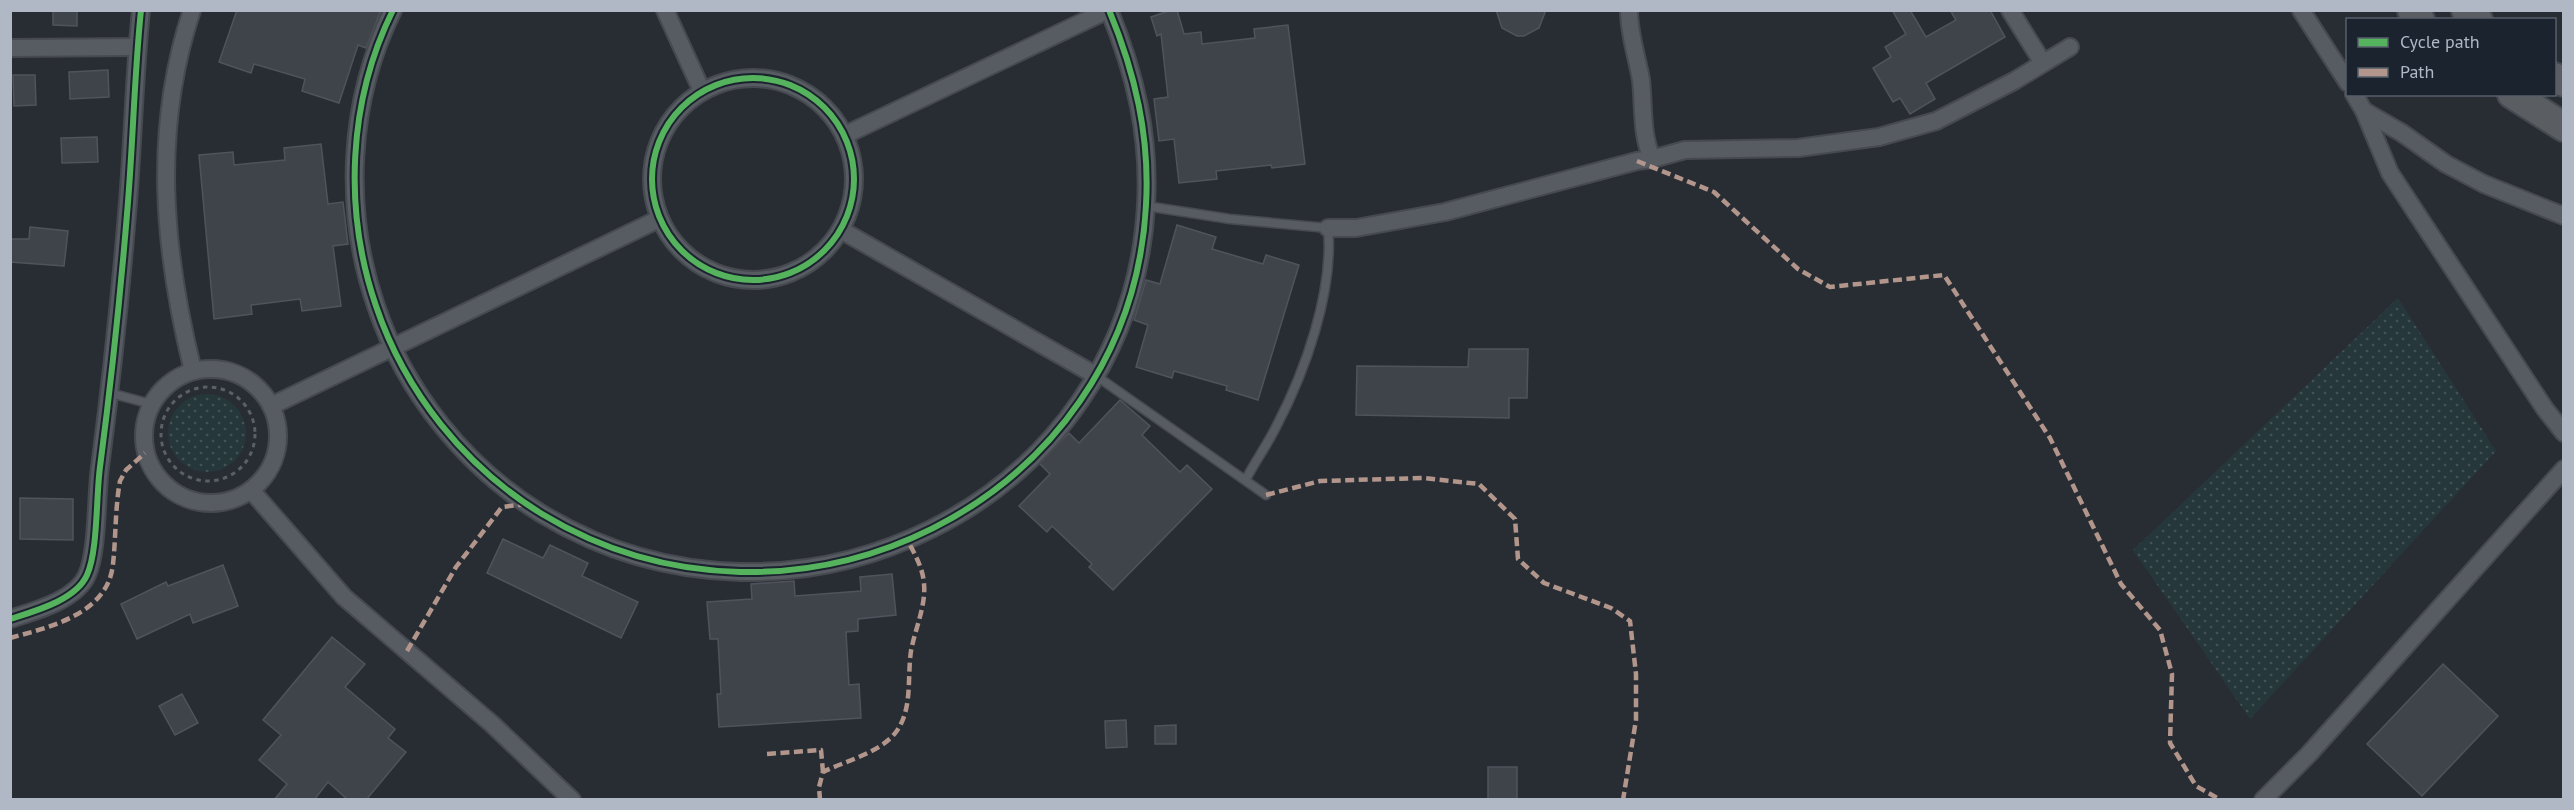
<svg xmlns="http://www.w3.org/2000/svg" width="2574" height="810" viewBox="0 0 2574 810" font-family="'PT Sans',sans-serif">
<style>
.grass{fill:url(#grass-dots)}
.building{fill:#3f444a;stroke:#4f545c;stroke-width:1.5}
.lines{fill:none;stroke-linecap:round;stroke-linejoin:round}
.service-casing{stroke:#46494f;stroke-width:11}
.minor-casing{stroke:#46494f;stroke-width:20}
.trunk-casing{stroke:#44484f;stroke-width:32}
.path{stroke:#5a6066;stroke-width:3;stroke-dasharray:4.5 4.5;stroke-linecap:butt}
.service{stroke:#575b62;stroke-width:8}
.minor{stroke:#575b62;stroke-width:16}
.trunk{stroke:#5a5e63;stroke-width:28}
.quiet{stroke:#b2968c;stroke-width:4.5;stroke-dasharray:9 4.5;stroke-linecap:butt}
.cycleway-casing{stroke:#1b232f;stroke-width:10}
.cycleway{stroke:#56b35d;stroke-width:6}
</style>
<defs>
<pattern id="grass-dots" width="8" height="8" patternUnits="userSpaceOnUse" patternTransform="scale(1.5)"><rect width="8" height="8" fill="#25373a"/><path d="M2 2h.1M6 6h.1" fill="none" stroke="#425255" stroke-width="1.8" stroke-linecap="round"/></pattern>
</defs>
<rect width="100%" height="100%" fill="#282d34"/>
<g class="grass">
<polygon points="2398,298 2496,451 2250,719 2133,550"/>
<circle cx="207" cy="433" r="39"/>
</g>
<g class="building">
<polygon points="53,10 77,10 77,26 53,25"/>
<polygon points="237,10 381,10 366,48 358,45 339,103 302,91 305,79 254,64 251,73 219,62"/>
<polygon points="1171,10 1177,10 1184,34 1201,32 1202,44 1255,38 1254,29 1288,25 1305,164 1272,168 1271,165 1216,171 1217,179 1179,183 1174,139 1159,141 1154,99 1168,97 1161,34 1157,36 1151,17"/>
<polygon points="1496,10 1546,10 1539,28 1524,36 1517,36 1502,28"/>
<polygon points="1892,10 1910,10 1926,37 1956,20 1950,10 1990,10 2005,37 1926,83 1935,99 1910,114 1900,98 1893,102 1873,68 1891,57 1885,47 1906,34"/>
<polygon points="108,70 109,97 70,99 69,72"/>
<polygon points="13,75 35,75 36,105 14,106"/>
<polygon points="97,137 98,162 62,163 61,138"/>
<polygon points="321,144 328,204 343,202 348,244 333,246 341,306 302,311 300,299 251,305 252,314 214,319 199,155 233,152 234,165 285,160 284,148"/>
<polygon points="1177,225 1216,237 1212,249 1263,264 1266,255 1299,265 1258,400 1226,390 1227,386 1174,371 1172,378 1136,367 1148,325 1134,320 1146,280 1160,284"/>
<polygon points="30,227 68,231 64,266 10,262 10,239 29,239"/>
<polygon points="1469,349 1528,349 1527,398 1509,398 1509,418 1356,415 1357,366 1468,367"/>
<polygon points="1120,400 1150,426 1142,435 1180,472 1187,465 1212,489 1113,590 1089,567 1092,564 1052,526 1047,532 1019,506 1050,474 1039,463 1069,433 1079,443"/>
<polygon points="20,498 73,499 73,540 20,539"/>
<polygon points="503,539 543,558 550,545 588,563 582,576 638,602 621,638 487,573"/>
<polygon points="223,565 238,606 193,623 190,614 137,639 121,604 166,582 168,586"/>
<polygon points="892,574 896,615 858,619 858,631 846,632 849,685 859,684 861,718 719,727 717,694 721,694 718,639 710,639 707,602 752,599 751,584 794,581 795,596 861,591 860,577"/>
<polygon points="332,637 365,664 345,687 395,729 388,738 406,752 366,800 348,800 328,782 314,800 274,800 287,784 259,760 281,735 263,720"/>
<polygon points="2443,664 2498,716 2422,796 2367,744"/>
<polygon points="182,694 198,723 175,735 159,706"/>
<polygon points="1126,720 1127,747 1106,748 1105,721"/>
<polygon points="1176,725 1176,744 1155,744 1155,726"/>
<rect x="1488" y="767" width="29" height="33"/>
</g>
<g class="lines">
<g class="service-casing">
<g id="service">
<path d="M1146,206L1230,219L1328,228C1334,291 1305,372 1276,427C1267,445 1255,462 1246,479"/>
<polyline points="1095,375 1266,495"/>
<polyline points="110,393 151,404"/>
</g>
</g>
<g class="minor-casing">
<g id="minor">
<path d="M192,10C152,130 163,250 193,371"/>
<path d="M393,10C348,101 343,210 376,306C405,392 465,467 542,514C793,666 1130,504 1146,205C1150,136 1135,73 1109,10"/>
<polyline points="665,10 702,91"/>
<polyline points="2010,10 2043,63"/>
<polyline points="2301,10 2348,83"/>
<polyline points="10,48 137,47"/>
<circle cx="753" cy="179" r="101"/>
<polyline points="2354,94 2364,111 2390,173 2545,409 2564,433"/>
<polyline points="2364,111 2402,133 2446,164 2484,184 2564,216"/>
<polyline points="845,135 1108,10"/>
<polyline points="1652,159 1685,150 1798,148 1879,137 1936,121 2014,81 2070,47"/>
<path d="M1328,228H1356L1445,212L1637,161L1652,159C1641,133 1644,108 1641,80C1637,56 1629,35 1629,10"/>
<polyline points="841,230 1095,375"/>
<circle cx="211" cy="436" r="67"/>
<polyline points="271,406 659,219"/>
<polyline points="251,490 344,597 492,724 572,800"/>
<path d="M10,619C35,611 76,600 87,575C98,551 96,496 100,467C111,383 120,299 127,214C133,146 134,78 141,10"/>
<polyline points="2263,800 2309,754 2564,469"/>
</g>
</g>
<g class="trunk-casing">
<g id="trunk">
<polyline points="2412,10 2420,20"/>
<polyline points="2466,10 2478,20"/>
<polyline points="2554,77 2564,82"/>
<polyline points="2512,94 2564,127"/>
</g>
</g>
<circle class="path" cx="208" cy="434" r="47"/>
<use href="#service" class="service"/>
<use href="#minor" class="minor"/>
<use href="#trunk" class="trunk"/>
<g class="quiet">
<polyline points="1637,161 1714,192 1798,269 1830,287 1944,275 2050,438 2121,584 2160,630 2172,674 2170,743 2196,786 2221,800"/>
<polyline points="1266,495 1320,481 1423,478 1479,484 1515,519 1518,559 1544,583 1611,608 1630,621 1636,674 1636,720 1623,800"/>
<path d="M10,638C50,627 108,614 113,564C116,537 115,508 120,481L126,470L145,453"/>
<polyline points="407,651 456,567 502,507 526,504"/>
<polyline points="767,754 821,750 823,772"/>
<path d="M820,800L819,787L823,772C845,761 880,753 896,732C913,709 907,678 911,651C915,629 926,606 924,584C923,568 915,555 908,541"/>
</g>
<g class="cycleway-casing">
<g id="cycleway">
<path d="M393,10C348,101 343,210 376,306C405,392 465,467 542,514C793,666 1130,504 1146,205C1150,136 1135,73 1109,10"/>
<circle cx="753" cy="179" r="101"/>
<path d="M10,619C35,611 76,600 87,575C98,551 96,496 100,467C111,383 120,299 127,214C133,146 134,78 141,10"/>
</g>
</g>
<use href="#cycleway" class="cycleway"/>
</g>
<rect width="2574" height="810" fill="none" stroke="#b0b8c6" stroke-width="24"/>
<rect x="2346" y="18" width="210" height="78" fill="#1b232f" stroke="#575f6b" stroke-width="1.5"/>
<rect x="2358" y="38" width="30" height="9" fill="#56b35d" stroke="#575f6b" stroke-width="1.5"/>
<text x="2400" y="48" font-size="18" fill="#b0b8c6">Cycle path</text>
<rect x="2358" y="68" width="30" height="9" fill="#b2968c" stroke="#575f6b" stroke-width="1.5"/>
<text x="2400" y="78" font-size="18" fill="#b0b8c6">Path</text>
</svg>
